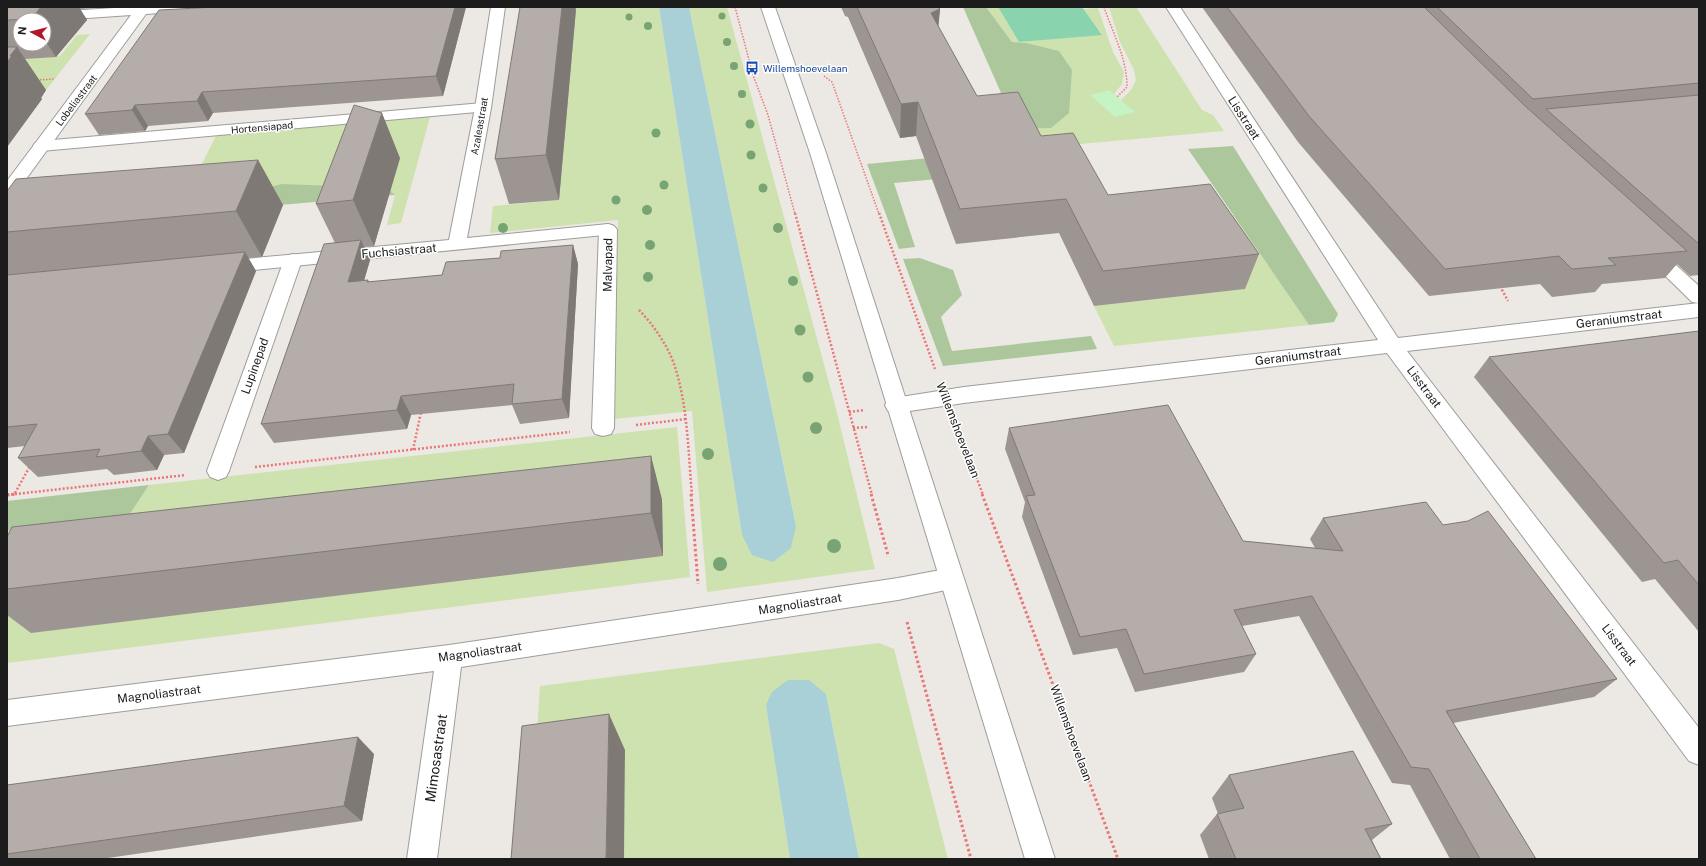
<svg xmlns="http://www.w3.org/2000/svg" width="1706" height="866" viewBox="0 0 1706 866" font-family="'Public Sans',sans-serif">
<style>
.grass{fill:#cde2ae}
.forest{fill:#adc79c}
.park{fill:#c5f3c4}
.pitch{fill:#89d3af}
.water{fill:#a8d0d6}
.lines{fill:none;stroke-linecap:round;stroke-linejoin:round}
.pedestrian-casing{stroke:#9d9d9d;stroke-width:2}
.minor-casing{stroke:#9d9d9d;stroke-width:2}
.tertiary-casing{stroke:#9d9d9d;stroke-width:2}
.path-far2{stroke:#ea7777;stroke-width:1.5;stroke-dasharray:1.5 1.5;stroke-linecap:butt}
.path-far1{stroke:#ea7777;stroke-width:2.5;stroke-dasharray:2 2;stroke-linecap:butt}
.path{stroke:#ea7777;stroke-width:3;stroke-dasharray:2.5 2.5;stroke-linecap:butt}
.pedestrian{fill:#fff;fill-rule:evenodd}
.minor{fill:#fff;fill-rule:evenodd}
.tertiary{fill:#fff;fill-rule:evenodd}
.tree{fill:#78a473}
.wall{fill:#9c9591;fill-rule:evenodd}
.shaded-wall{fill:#7f7976}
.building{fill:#b5ada9;stroke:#7f7976}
.labels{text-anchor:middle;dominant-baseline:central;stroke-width:3;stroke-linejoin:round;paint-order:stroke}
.far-transit-label{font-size:10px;fill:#164399;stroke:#fff;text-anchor:start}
.far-street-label{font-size:10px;fill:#1c1c1c;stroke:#fff}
.street-label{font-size:12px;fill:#1c1c1c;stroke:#fff}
.near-street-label{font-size:14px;fill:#1c1c1c;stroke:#fff}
</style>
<rect width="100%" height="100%" fill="#ece8e3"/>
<g class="grass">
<polygon points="576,7 659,7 742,535 796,525 689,7 727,7 835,405 875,569 707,592 692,411 614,419 618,220 490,233 493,206 559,200"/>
<polygon points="986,7 998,7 1019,42 1102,34 1083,9 1098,8 1113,52 1124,72 1122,84 1114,94 1121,100 1131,90 1136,80 1134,70 1120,42 1109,7 1136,7 1202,110 1213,115 1224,131 1025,149 1026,43 1012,42"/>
<polygon points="90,34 46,90 7,60 60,56 77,35"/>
<polygon points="430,117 401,223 387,225 395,195 388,188 255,189 183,201 217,134"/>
<polygon points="1233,215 1309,325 1114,346 1094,306 1244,289 1199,218"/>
<polygon points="677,427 690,577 7,663 7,530 79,544 118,532 149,485"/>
<polygon points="879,643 894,649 948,859 859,859 826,694 766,705 790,859 624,859 625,751 535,763 540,686"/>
</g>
<g class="forest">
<polygon points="963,7 986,7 1012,42 1026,43 1059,51 1072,70 1069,113 1051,128 1017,129"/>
<polygon points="1055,146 1066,167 894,183 915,247 899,249 867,164"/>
<polygon points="1233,146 1338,314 1334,322 1309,325 1188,149"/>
<polygon points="282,184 388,188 395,195 140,217"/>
<polygon points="920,258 953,270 962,295 941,317 952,351 1091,336 1097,349 943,366 903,259"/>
<polygon points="149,485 118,532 79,544 7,530 7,501"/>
</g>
<polygon class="park" points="1109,90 1135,112 1115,117 1090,95"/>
<polygon class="pitch" points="998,7 1082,7 1102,35 1019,42"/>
<g class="water">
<polygon points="659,7 689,7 796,526 791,548 773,562 752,555 742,535"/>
<polygon points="788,680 809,680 826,694 859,859 790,859 766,705 772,692"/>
</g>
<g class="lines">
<g class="pedestrian-casing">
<g id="pedestrian">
<polygon points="483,103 488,105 491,108 488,111 41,151 35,149 33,146 35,143 41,141"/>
<polygon points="608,224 614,226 617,230 614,428 611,434 603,436 595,434 592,428 599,230 602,226"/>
<polygon points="293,254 300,256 302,260 229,471 226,477 218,480 210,477 207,471 284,260 286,256"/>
</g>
</g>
<g class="minor-casing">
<g id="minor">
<polygon points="129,7 198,7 196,10 191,11 146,14 13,197 7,198 7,181 131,15 44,21 20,20 20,22 7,23 7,15"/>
<polygon points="491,7 505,7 491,108 467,238 608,224 614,226 617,230 614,234 223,273 216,271 214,267 216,263 223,261 449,240 475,108"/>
<polygon points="1166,7 1180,7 1398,338 1699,303 1699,317 1407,351 1699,728 1699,765 1689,761 1387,353 964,403 896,413 888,411 885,405 888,399 964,387 1378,340"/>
<polygon points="1649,244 1655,246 1699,286 1699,303 1692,302 1643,254 1640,250 1643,246"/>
<polygon points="951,568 960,571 963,579 960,587 898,600 461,667 437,859 407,859 434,671 7,726 7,700 449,645 898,578"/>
</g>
</g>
<g class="tertiary-casing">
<polygon id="tertiary" points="761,7 775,7 826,153 1055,859 1025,859 810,153"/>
</g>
<g class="path-far2">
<polyline points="735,7 753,75 768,115 795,214"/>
<path d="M1104,7C1113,34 1127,58 1127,87L1117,97"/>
<polyline points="824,76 832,82 879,214"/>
<polyline points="37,80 54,79"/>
</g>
<g class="path-far1">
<polyline points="795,213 872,495"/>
<polyline points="879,213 935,369"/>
<polyline points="1500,286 1508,301"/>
<path d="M639,310C652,323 668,346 674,364C688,405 688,452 692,495"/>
<polyline points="849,412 864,410"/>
<polyline points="636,425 686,419"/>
<polyline points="853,428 868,427"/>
<polyline points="958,428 983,495"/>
<polyline points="413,450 421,412"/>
<polyline points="255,467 570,432"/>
<polyline points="15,493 30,466"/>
<polyline points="7,495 186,475"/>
</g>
<g class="path">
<polyline points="691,494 698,584"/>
<polyline points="871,494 888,555"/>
<polyline points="982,494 1118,859"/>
<polyline points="7,495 16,494"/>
<polyline points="907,622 971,859"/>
</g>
<use href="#pedestrian" class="pedestrian"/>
<use href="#minor" class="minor"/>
<use href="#tertiary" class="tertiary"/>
</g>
<g class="tree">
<circle cx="722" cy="16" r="3.5"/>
<circle cx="629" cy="17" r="3.5"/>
<circle cx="648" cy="26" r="4"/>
<circle cx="727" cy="42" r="4"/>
<circle cx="734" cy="66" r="4"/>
<circle cx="742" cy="94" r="4"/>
<circle cx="750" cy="124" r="4.5"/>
<circle cx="656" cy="133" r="4.5"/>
<circle cx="751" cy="155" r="4.5"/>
<circle cx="664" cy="185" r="4.5"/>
<circle cx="763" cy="188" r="4.5"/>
<circle cx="616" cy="200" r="4.5"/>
<circle cx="647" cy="210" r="5"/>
<circle cx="503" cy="228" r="5"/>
<circle cx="778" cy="228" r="5"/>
<circle cx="650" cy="245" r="5"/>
<circle cx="648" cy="277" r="5"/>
<circle cx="793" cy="281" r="5"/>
<circle cx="800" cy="330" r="5.5"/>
<circle cx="808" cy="377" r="5.5"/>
<circle cx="816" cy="428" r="6"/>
<circle cx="708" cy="454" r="6"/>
<circle cx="834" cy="546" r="7"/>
<circle cx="720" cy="564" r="7"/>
</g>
<g class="wall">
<path d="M7,7H97L96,8L80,9L87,20L56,57L25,59L46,90L41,98L42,99L7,147ZM20,20H44V44H20Z"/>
<polygon points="466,7 443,96 213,113 208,121 148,126 145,131 99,135 85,114"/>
<polygon points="841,7 938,7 940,9 938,27 977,96 1041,136 1108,195 1259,254 1245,289 1094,306 1059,233 956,244 916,136 900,138 848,17 845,16"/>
<polygon points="1202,7 1699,7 1699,275 1690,276 1677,264 1665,278 1602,284 1595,292 1552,297 1540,284 1429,296 1298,142"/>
<polygon points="576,9 559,200 509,204 495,159"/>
<polygon points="400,158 374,246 364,247 370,260 364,280 368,280 369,282 442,275 500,258 573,245 578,264 569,418 520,424 512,405 411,415 407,429 274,443 261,424 335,243 316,204"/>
<polygon points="258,160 283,205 262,257 248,258 256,271 184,453 164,455 157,470 114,475 107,469 38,477 18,458 25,446 7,448 7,275 8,275 7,274 7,232"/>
<polygon points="1699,331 1699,632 1655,579 1642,582 1474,377 1489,357"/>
<polygon points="1009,428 1243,541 1315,548 1310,539 1323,518 1443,525 1617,679 1594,697 1453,723 1536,859 1450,859 1410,785 1392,783 1299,616 1242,626 1256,654 1244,672 1135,692 1117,648 1073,655 1022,517 1025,502 1005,449"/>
<polygon points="651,456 662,500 663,556 31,633 7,615 7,537"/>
<polygon points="374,754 362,821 101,859 7,859 7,785"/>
<polygon points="1229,775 1392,824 1372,840 1381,859 1209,859 1200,835 1217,814 1218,814 1212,798"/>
</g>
<g class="shaded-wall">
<polygon points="41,7 79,7 87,20 56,57 44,39 44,20 31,20 31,19"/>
<polygon points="455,7 466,7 443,96 436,76"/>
<polygon points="562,7 575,7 576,9 559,200 546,155"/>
<polygon points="940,9 937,41 931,13"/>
<polygon points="17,47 46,90 41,98 42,99 7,147 7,62 10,56"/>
<polygon points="202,92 213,113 208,121 197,101"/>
<polygon points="918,102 916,136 900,138 901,104"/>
<polygon points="135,105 148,126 145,131 132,110"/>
<polygon points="382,113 400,158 374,246 353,200"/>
<polygon points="258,160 283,205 262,257 236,211"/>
<polygon points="361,240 370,260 358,302 348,282"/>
<polygon points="573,245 578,264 569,418 562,399"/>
<polygon points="245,252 256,271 184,453 168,434"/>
<polygon points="401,396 411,415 407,429 397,410"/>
<polygon points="148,436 164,455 157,470 141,451"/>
<polygon points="651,456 662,500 663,556 651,513"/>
<polygon points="609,714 625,750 624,859 606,859"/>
<polygon points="358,737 374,754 362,821 344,806"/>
</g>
<g class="building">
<polygon points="7,7 41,7 31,19 7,20"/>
<polygon points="216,7 455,7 436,76 202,92 197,101 135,105 132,110 85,114 159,10"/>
<polygon points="520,7 562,7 546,155 495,159"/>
<polygon points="857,7 938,7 940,9 931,13 977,96 1018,92 1041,136 1073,133 1108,195 1210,184 1259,254 1103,271 1066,199 960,209 918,102 901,104"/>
<polygon points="1227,7 1424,7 1524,105 1687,251 1608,258 1616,265 1572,269 1559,256 1445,269 1309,116"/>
<polygon points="1437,7 1699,7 1699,83 1533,99"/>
<polygon points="7,47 17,47 10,56 12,56 7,62"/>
<polygon points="1699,95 1699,244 1546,109"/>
<polygon points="354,105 382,113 353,200 316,204"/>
<polygon points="258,160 236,211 7,232 7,191 16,179"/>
<polygon points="361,240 348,282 368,280 367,282 442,275 446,262 500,258 501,251 573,245 562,399 512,404 514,384 401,396 397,410 261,424 324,244"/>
<polygon points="245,252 168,434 148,436 141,451 96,457 100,449 18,458 37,424 7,427 7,275"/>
<polygon points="1699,331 1699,585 1678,560 1664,563 1489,357"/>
<polygon points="1168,405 1243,541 1343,551 1323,518 1426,502 1443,525 1468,521 1488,511 1617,679 1446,711 1536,859 1480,859 1429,769 1411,767 1312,596 1234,610 1256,654 1144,674 1126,629 1080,637 1026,496 1035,495 1009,428"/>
<polygon points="651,456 651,513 7,589 7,537 12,527"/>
<polygon points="609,714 606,859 511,859 522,726"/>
<polygon points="358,737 344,806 7,854 7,785"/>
<polygon points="1353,751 1392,824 1365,829 1381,859 1236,859 1217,814 1244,808 1229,775"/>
</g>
<defs>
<g id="bus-bare" transform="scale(1.08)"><path d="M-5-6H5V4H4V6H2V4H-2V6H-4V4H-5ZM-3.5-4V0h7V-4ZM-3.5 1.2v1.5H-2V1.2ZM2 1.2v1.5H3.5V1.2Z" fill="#1a4fb4" stroke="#fff" stroke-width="2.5" paint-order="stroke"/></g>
</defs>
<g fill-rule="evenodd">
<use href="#bus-bare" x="752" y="68"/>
</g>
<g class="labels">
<g class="far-transit-label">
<text x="763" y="68">Willemshoevelaan</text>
</g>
<g class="far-street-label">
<text transform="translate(76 100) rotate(-53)">Lobeliastraat</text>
<text transform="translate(479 126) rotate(-80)">Azaleastraat</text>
<text transform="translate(262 127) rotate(-5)">Hortensiapad</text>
</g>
<g class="street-label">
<text transform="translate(1244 118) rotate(57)">Lisstraat</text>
<text transform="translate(399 251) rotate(-5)">Fuchsiastraat</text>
<text transform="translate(608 265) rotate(-89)">Malvapad</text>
<text transform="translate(1619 319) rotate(-7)">Geraniumstraat</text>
<text transform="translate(1298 356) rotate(-7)">Geraniumstraat</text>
<text transform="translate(255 366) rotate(-70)">Lupinepad</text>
<text transform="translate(1424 387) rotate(53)">Lisstraat</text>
<text transform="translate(958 430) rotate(69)">Willemshoevelaan</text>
<text transform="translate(800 604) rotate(-9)">Magnoliastraat</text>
<text transform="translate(1619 645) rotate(53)">Lisstraat</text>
<text transform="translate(480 652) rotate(-8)">Magnoliastraat</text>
<text transform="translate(159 694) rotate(-7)">Magnoliastraat</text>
<text transform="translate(1071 733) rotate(70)">Willemshoevelaan</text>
</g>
<g class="near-street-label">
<text transform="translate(436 758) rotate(-82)">Mimosastraat</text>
</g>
</g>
<rect width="1706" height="866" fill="none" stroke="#1c1c1c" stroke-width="16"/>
<g transform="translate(32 32) rotate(277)"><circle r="19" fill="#ffffff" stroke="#a4a4a4"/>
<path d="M0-3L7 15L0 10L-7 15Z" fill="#b31626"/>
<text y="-6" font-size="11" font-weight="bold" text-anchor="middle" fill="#1c1c1c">N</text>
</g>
</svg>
